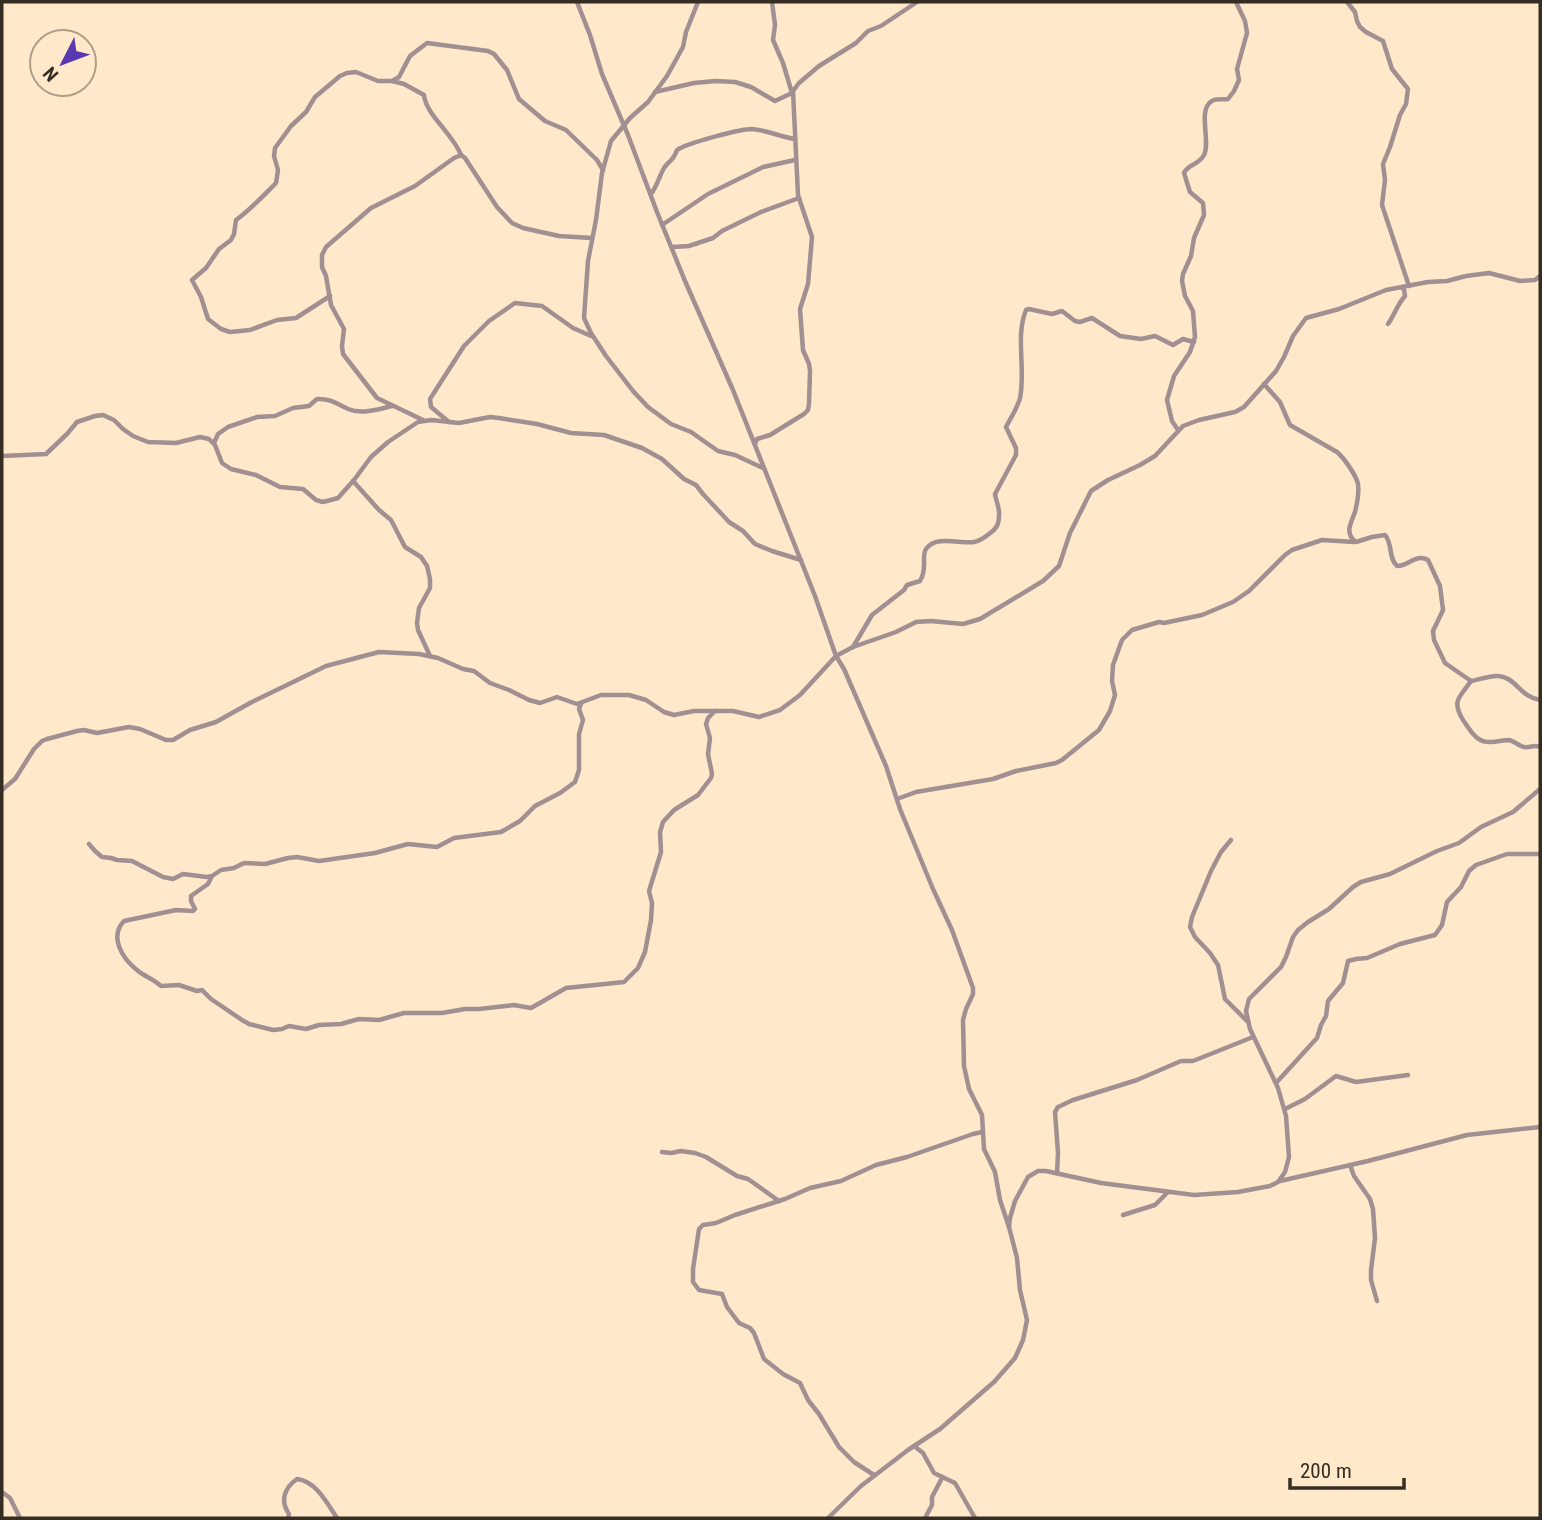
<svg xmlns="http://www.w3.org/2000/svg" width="1542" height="1520" viewBox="0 0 1542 1520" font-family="'Roboto Condensed',sans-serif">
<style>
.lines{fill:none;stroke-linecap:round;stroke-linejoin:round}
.minor{stroke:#a18f92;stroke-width:4.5}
</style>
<rect width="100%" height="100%" fill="#ffe9ca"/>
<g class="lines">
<g class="minor">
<polyline points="577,2 590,35 602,74 628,135 657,212 685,281 733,390 815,596 836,656 844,669 886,766 900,809 933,889 952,930 973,988 973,994 966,1009 963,1020 964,1066 969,1089 982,1115 984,1149 995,1172 1000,1200 1009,1227"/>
<polyline points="698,2 686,32 683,47 667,76 648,102 630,118 611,141 602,173 596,220 588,261 584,318 591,333 606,356 633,391 648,407 671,424 691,432 718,451 735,455 763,468"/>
<polyline points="1347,2 1355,12 1357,21 1360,27 1366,32 1383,41 1392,69 1408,89 1406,104 1400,115 1390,147 1383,164 1385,180 1382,205 1409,286"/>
<path d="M392,81L404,84L424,95C426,115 453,134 461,155"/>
<polyline points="655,92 694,83 715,81 735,82 751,87 775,101 792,93 783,63 773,40 775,25 772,2"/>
<path d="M651,194C657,186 659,177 664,168C669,160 673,162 677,150C687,143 740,129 752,129C766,130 781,137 795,139"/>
<polyline points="662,225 708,194 755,171 763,167 795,160"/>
<polyline points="672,247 689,246 713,238 722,231 761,212 799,198"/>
<path d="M330,296L296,318L277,320L250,330L230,332L221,329L208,319L201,297L192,280L206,268L219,249L231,240L234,234L236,220C250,210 263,196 276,183L278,170L274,156L275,148L291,126L306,112L315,97L340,76L347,73L356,72L378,81H392L399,77L410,56L427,43L488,51L494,54L507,70L519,99L545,121L566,130L597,160L603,170"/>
<path d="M1388,324C1395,314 1397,305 1405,296L1404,289L1402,288"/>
<path d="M1264,384L1280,402L1290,425L1337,452C1344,458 1356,475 1358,484C1359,492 1357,504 1355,512C1351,523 1344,533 1356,542L1372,537L1385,535C1393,544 1388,558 1397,566C1409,566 1416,553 1428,560L1440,586L1443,610L1433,631L1434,640L1445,663L1471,681C1460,697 1451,700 1463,720C1471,731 1476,743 1492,742C1497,742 1503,740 1509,740C1514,741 1519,746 1524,747C1531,748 1534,744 1540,747"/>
<polyline points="423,420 377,398 343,354 342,346 344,329 331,305 326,276 322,267 322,255 326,247 371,208 415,186 454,158 461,155 465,158 497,207 512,223 523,228 559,236 592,238"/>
<polyline points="449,422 431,407 430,399 464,346 489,321 515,303 542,306 573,328 591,336"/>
<path d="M1178,430L1172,421L1167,400L1174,376L1190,352L1195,337L1193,311L1185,296L1182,281L1183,274L1191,256L1194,238L1204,215L1203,203L1190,192L1184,173C1188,164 1199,165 1204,155C1211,142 1197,109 1212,101C1216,98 1223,100 1228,99L1234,91L1239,80L1237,69L1247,33L1245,21L1236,2"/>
<path d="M214,443L218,434L228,427L257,417L275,416L293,408L309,406L317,399C329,398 338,404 348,409C362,415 379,409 392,406"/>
<polyline points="755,444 757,439 770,435 804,414 808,410 809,404 810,371 809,364 803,350 800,309 808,284 812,237 798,195 793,91 799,83 819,66 856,43 868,31 881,26 917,2"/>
<polyline points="2,456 46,454 67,434 77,422 95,416 103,415 114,420 123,429 133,436 148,442 176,443 200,437 209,439 215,445 222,463 231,469 256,475 280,487 303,489 316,500 323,502 338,498 354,480 371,457 388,442 418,422 431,420 459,423 490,417 499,418 537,424 571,433 604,435 642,448 662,459 684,479 696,485 703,494 729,522 743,531 755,544 772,551 801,560"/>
<polyline points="353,481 379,510 391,520 405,547 421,557 427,566 430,579 430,588 419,608 417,623 418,630 430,656"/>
<path d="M853,647L872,615L904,590L907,585L920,581C928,568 921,556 926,549C936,535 960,544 974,542C980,541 984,538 989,534C996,529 999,525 999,516C1000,508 996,502 995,494L1016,455V448L1006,427C1011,417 1017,409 1020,398C1026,369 1015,337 1026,310L1029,309L1052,314L1062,311L1075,321L1080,322L1092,318L1120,336L1141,339L1155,336L1173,345L1183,339L1194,342"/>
<path d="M1471,681C1478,680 1491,675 1498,676C1516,677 1520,697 1540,700"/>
<polyline points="2,790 15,779 34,749 42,741 47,739 77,731 84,730 97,733 129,727 140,729 166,740 173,740 190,730 216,722 250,703 326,666 379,652 419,654 438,658 463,669 474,671 490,683 509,690 529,700 540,703 557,697 577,704 601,695 629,695 646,700 664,712 674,715 694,711 733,711 759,717 780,710 800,695 836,656 853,647 896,632 916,622 931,621 963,624 980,619 1043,581 1059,566 1070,533 1091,491 1108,480 1140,465 1155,456 1183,426 1199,420 1235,412 1244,407 1276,371 1284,357 1293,336 1306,318 1339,309 1386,290 1428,282 1447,281 1466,276 1489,273 1520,281 1535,280 1540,276"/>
<polyline points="897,799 916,792 993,779 1016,771 1056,763 1062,760 1099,730 1110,711 1115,695 1112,681 1113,665 1122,640 1132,630 1159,622 1164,623 1202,615 1233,602 1249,591 1285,555 1292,550 1322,540 1354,542"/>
<polyline points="1231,840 1221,852 1211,871 1192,917 1190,927 1195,937 1210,953 1218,965 1225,999 1248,1022"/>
<polyline points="89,844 95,851 102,857 111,858 117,860 132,861 163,877 173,879 183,874 207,877 212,876 221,870 234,868 244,863 265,864 288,858 297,857 319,861 375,853 408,844 437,847 454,838 501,832 520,821 535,806 560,793 575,782 579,770 579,734 583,720 579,709 581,704"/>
<path d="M212,876L208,884L191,896V901L195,909L193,911L176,910L124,921C109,937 122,958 137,970C145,977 154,979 161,986L179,985L197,991L202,990L211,999L242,1020L249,1024L273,1030L282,1029L289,1026L306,1029L319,1025L341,1024L359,1019L379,1020L404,1013H442L465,1009H479L514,1005L531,1008L566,988L624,982L638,968L645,952L651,920L652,903L649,891L661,852L660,832L663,822L674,810L698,795L711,778L712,774L708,754L710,738L706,724L708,718L715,711"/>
<polyline points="1276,1083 1317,1038 1321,1025 1326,1016 1328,1001 1343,983 1348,961 1356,959 1367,958 1400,944 1435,935 1442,925 1447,902 1461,887 1469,871 1476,865 1507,854 1540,854"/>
<polyline points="1285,1109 1305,1099 1336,1076 1356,1082 1408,1075"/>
<polyline points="662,1152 671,1153 681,1151 695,1153 706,1157 737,1176 748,1179 779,1201"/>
<polyline points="1350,1165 1354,1176 1370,1199 1373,1209 1375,1238 1371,1270 1371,1280 1377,1301"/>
<polyline points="1057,1173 1058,1153 1055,1112 1058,1107 1073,1100 1137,1080 1181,1061 1193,1061 1253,1037"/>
<polyline points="1280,1181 1368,1161 1467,1135 1540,1127"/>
<polyline points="1123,1215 1155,1205 1167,1193"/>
<polyline points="914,1446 923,1453 934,1473 955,1483 975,1518"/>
<polyline points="874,1475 854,1462 839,1447 819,1414 808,1400 800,1383 783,1374 764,1359 754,1333 750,1328 739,1323 727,1307 722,1294 699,1290 693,1282 693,1269 699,1229 703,1225 716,1223 735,1215 785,1199 810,1188 841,1181 876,1165 907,1157 973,1134 982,1132"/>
<polyline points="2,1492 10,1498 20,1518"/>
<path d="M288,1518L289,1514C280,1501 284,1488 297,1479C316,1481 327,1503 337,1518"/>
<polyline points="828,1518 861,1486 908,1450 940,1429 994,1382 1015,1358 1023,1340 1027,1320 1020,1290 1017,1258 1009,1227 1010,1218 1015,1201 1028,1177 1038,1171 1046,1171 1101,1183 1194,1195 1238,1192 1270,1186 1278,1182 1285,1172 1289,1157 1286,1116 1278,1088 1250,1029 1246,1011 1249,999 1281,967 1286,957 1293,937 1298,930 1308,922 1329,909 1353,887 1361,882 1390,874 1437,851 1459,843 1481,827 1513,812 1540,789"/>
<polyline points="925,1518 932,1505 932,1497 942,1478"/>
</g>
</g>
<rect width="1542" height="1520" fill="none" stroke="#362e22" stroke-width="7"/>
<g transform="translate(63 63) rotate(228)"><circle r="33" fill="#ffe9ca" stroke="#af9e87" stroke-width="2"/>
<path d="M0-5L12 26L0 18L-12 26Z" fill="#5839b1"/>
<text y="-10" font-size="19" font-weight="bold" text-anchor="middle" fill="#362e22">N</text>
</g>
<path d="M1290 1478v10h114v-10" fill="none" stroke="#362e22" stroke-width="3.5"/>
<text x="1300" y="1478" font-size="21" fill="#362e22" stroke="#ffe9ca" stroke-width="5" paint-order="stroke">200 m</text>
</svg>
